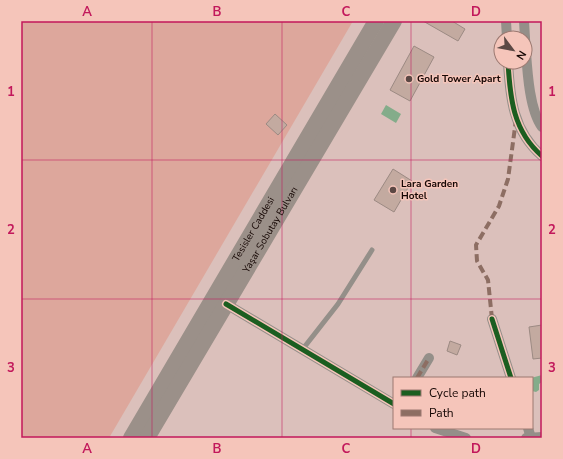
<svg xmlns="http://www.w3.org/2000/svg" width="563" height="459" viewBox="0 0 563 459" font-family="'Nunito Sans',sans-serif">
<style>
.green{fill:#dda79c}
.water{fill:#84ac8a}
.building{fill:#c3aaa0;stroke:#9c8a83}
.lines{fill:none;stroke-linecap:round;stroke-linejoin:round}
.service{stroke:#948f89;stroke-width:5}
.minor{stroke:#948f89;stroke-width:10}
.primary{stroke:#9b9089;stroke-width:16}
.quiet{stroke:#8d6e63;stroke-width:4;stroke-dasharray:8 4;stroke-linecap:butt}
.cycleway-casing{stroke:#f5c5ba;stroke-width:8}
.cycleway{stroke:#1b5e20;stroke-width:5}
.grid{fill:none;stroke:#c2185b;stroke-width:1;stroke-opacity:0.55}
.poi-dot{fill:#5b4844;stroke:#f5c5ba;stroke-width:1.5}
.labels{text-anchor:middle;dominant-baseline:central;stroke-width:3;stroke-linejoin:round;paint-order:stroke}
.poi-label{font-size:10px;font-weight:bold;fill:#160704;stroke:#f5c5ba;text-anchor:start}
.street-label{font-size:10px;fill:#160704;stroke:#f5c5ba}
.neatline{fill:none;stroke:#c2185b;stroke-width:1.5}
.grid-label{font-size:13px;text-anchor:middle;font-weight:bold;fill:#c2185b}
</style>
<rect width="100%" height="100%" fill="#dbc0bb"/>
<polygon class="green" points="21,21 353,21 109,438 21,438"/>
<g class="water">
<polygon points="386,105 401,114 396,123 381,114"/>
<polygon points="542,375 542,382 539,384 539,390 536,392 532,391 531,378"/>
</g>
<g class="building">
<polygon points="423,21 452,21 465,29 458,41"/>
<polygon points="414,46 434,57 410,101 390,90"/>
<polygon points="275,114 287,125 278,135 266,124"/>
<polygon points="393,169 412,181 394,212 374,200"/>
<polygon points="542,325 542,358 533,359 529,327"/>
<polygon points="450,341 461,345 457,355 447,351"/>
</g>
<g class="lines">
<polyline class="service" points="302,350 338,304 372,250"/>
<g class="minor">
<polyline points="506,21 507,38"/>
<polyline points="524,21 525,38"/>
<path d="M525,39C527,63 528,108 542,127"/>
<path d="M508,62C510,98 513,131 542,156"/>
<polyline points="226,304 394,404"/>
<polyline points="492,319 511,378"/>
<polyline points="417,378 429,358"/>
<polyline points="435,428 466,438"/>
<polyline points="528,428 531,438"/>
<polyline points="526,438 542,437"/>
</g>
<g class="primary">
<path id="s1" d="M131,438L376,21"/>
<path id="s2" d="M147,438L394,21"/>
</g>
<g class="quiet">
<polyline points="492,319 488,280 477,261 476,245 499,206 508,179 516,120"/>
<polyline points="417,378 429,358"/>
</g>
<g class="cycleway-casing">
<g id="cycleway">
<path d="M508,62C510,98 513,131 542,156"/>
<polyline points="226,304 394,404"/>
<polyline points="492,319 511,378"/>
</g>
</g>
<use href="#cycleway" class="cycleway"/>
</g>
<path class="grid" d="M152,21V438M282,21V438M411,21V378M21,160H542M21,299H542M411,428V438"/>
<g class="poi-dot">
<circle cx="409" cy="79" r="4"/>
<circle cx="393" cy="190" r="4"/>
</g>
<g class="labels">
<g class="poi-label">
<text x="417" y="79">Gold Tower Apart</text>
<text x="401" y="184">Lara Garden<tspan x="401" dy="12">Hotel</tspan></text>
</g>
<g class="street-label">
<text stroke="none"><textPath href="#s1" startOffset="242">Tesisler Caddesi</textPath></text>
<text stroke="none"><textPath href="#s2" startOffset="242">Yaşar Sobutay Bulvarı</textPath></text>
</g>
</g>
<rect width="563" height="459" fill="none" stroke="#f5c5ba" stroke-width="44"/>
<rect x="393" y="377" width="140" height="52" fill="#f5c5ba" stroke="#9c7971"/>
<rect x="401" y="390" width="20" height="6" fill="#1b5e20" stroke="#9c7971"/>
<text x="429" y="397" font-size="12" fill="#160704">Cycle path</text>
<rect x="401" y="410" width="20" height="6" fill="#8d6e63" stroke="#9c7971"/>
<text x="429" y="417" font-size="12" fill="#160704">Path</text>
<g transform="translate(513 50) rotate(122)"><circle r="19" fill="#f5c5ba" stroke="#9c7971"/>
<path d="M0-3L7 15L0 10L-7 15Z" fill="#5b4844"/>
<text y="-6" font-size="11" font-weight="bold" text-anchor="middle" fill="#160704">N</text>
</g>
<rect x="22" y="22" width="519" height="415" class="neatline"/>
<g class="grid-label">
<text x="87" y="16">A</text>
<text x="217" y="16">B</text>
<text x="346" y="16">C</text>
<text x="476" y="16">D</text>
<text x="11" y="96">1</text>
<text x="552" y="96">1</text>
<text x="11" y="234">2</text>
<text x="552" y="234">2</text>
<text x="11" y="372">3</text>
<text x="552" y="372">3</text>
<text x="87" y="453">A</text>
<text x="217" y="453">B</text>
<text x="346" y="453">C</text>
<text x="476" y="453">D</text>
</g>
</svg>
